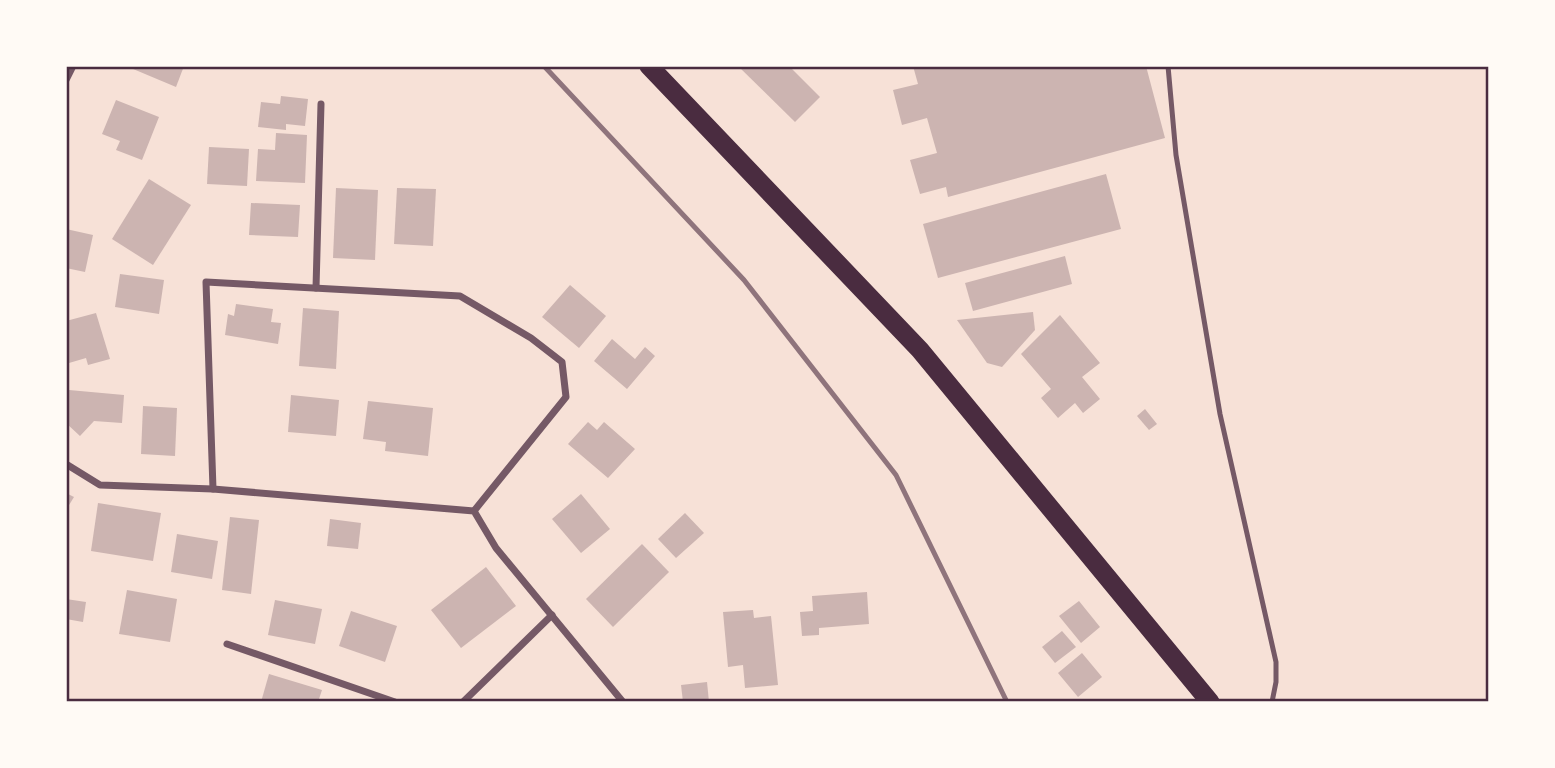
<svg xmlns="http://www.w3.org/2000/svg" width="1555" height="768" viewBox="0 0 1555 768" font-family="'Nunito Sans',sans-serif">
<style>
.building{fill:#ccb4b1}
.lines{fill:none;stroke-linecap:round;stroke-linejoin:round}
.service{stroke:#755966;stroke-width:5}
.minor{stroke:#755966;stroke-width:7}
.trunk{stroke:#4a2c40;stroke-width:19}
.rail{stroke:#8f747c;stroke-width:5}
.neatline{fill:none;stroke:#4a2c40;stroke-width:2.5}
</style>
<rect width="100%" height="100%" fill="#f7e1d7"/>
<g class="building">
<polygon points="126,66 184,66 176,87"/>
<polygon points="738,66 789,66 820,97 795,122"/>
<polygon points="913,66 1146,66 1165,138 948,197 946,187 920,194 910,160 937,153 927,118 902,125 893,90 918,84"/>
<polygon points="281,96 308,99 305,126 286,124 286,130 258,127 261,102 280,104"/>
<polygon points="116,100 159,117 142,160 116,150 120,141 102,134"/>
<polygon points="276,133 307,135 305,183 256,181 258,149 275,150"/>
<polygon points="209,147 249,149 247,186 207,184"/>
<polygon points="1106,174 1121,229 938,278 923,224"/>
<polygon points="149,179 191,205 153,265 112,239"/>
<polygon points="336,188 378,190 375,260 333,258"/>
<polygon points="397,188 436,189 433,246 394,244"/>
<polygon points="251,203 300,205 298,237 249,235"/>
<polygon points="66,229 93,235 85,272 66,268"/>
<polygon points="1065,256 1072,284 973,311 965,283"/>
<polygon points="120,274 164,280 159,314 115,307"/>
<polygon points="570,285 606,316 579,348 542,317"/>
<polygon points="236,304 273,309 271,322 281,323 278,344 225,335 228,314 234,316"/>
<polygon points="303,308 339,311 336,369 299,366"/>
<polygon points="1033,312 1035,330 1002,367 987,363 957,320"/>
<polygon points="96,313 110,359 88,365 86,358 69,363 66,356 66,321"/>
<polygon points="1060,315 1100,363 1082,377 1100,399 1083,413 1075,403 1058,418 1041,398 1051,389 1021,354"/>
<polygon points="612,339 635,359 645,347 655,356 627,389 594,361"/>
<polygon points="69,390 124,395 122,423 94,421 80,436 66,423"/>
<polygon points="291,395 339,400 336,436 288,432"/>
<polygon points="368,401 433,408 428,456 385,451 386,442 363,439"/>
<polygon points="143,406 177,408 175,456 141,454"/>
<polygon points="1145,409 1157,424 1149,430 1137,416"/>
<polygon points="588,422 597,430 604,422 635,449 608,478 568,444"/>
<polygon points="66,493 74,497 66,510"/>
<polygon points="581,494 610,529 581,553 552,519"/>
<polygon points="98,503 161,513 153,561 91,551"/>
<polygon points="685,513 704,533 676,558 658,539"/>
<polygon points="230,517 259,520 251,594 222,590"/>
<polygon points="330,519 361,523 358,549 327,546"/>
<polygon points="177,534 218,541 212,579 171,572"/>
<polygon points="642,544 669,572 613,627 586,599"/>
<polygon points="486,567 516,606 461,648 431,610"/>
<polygon points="127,590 177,599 170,642 119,634"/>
<polygon points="867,592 869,624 819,628 819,635 802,636 800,612 813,611 812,596"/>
<polygon points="66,599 86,602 83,622 66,619"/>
<polygon points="275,600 322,609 315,644 268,635"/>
<polygon points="1079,601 1100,627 1081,643 1059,616"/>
<polygon points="753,610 754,618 771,616 778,685 745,688 743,665 728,667 723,612"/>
<polygon points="351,611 397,626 385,662 339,646"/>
<polygon points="1062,631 1076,647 1055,663 1042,647"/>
<polygon points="1082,653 1102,677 1078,697 1058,673"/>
<polygon points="269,674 322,690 318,702 261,702"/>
<polygon points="707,682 709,702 683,702 681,685"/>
</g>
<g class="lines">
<polyline class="service" points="1168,66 1176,155 1220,414 1276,662 1276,682 1272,702"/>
<g class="minor">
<polyline points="66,80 73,66"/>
<polyline points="316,288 321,104"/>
<polyline points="66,464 100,485 213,489 474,511 496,548 623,702"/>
<polyline points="213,489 206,282 460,296 531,338 562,362 566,397 474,511"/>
<polyline points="227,644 395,702"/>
<polyline points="463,702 552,615"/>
</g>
<polyline class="trunk" points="649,66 920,350 1210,702"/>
<polyline class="rail" points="544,66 744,280 896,475 1007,702"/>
</g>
<rect width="1555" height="768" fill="none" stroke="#fffaf5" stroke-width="136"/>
<rect x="68" y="68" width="1419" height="632" class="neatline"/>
</svg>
